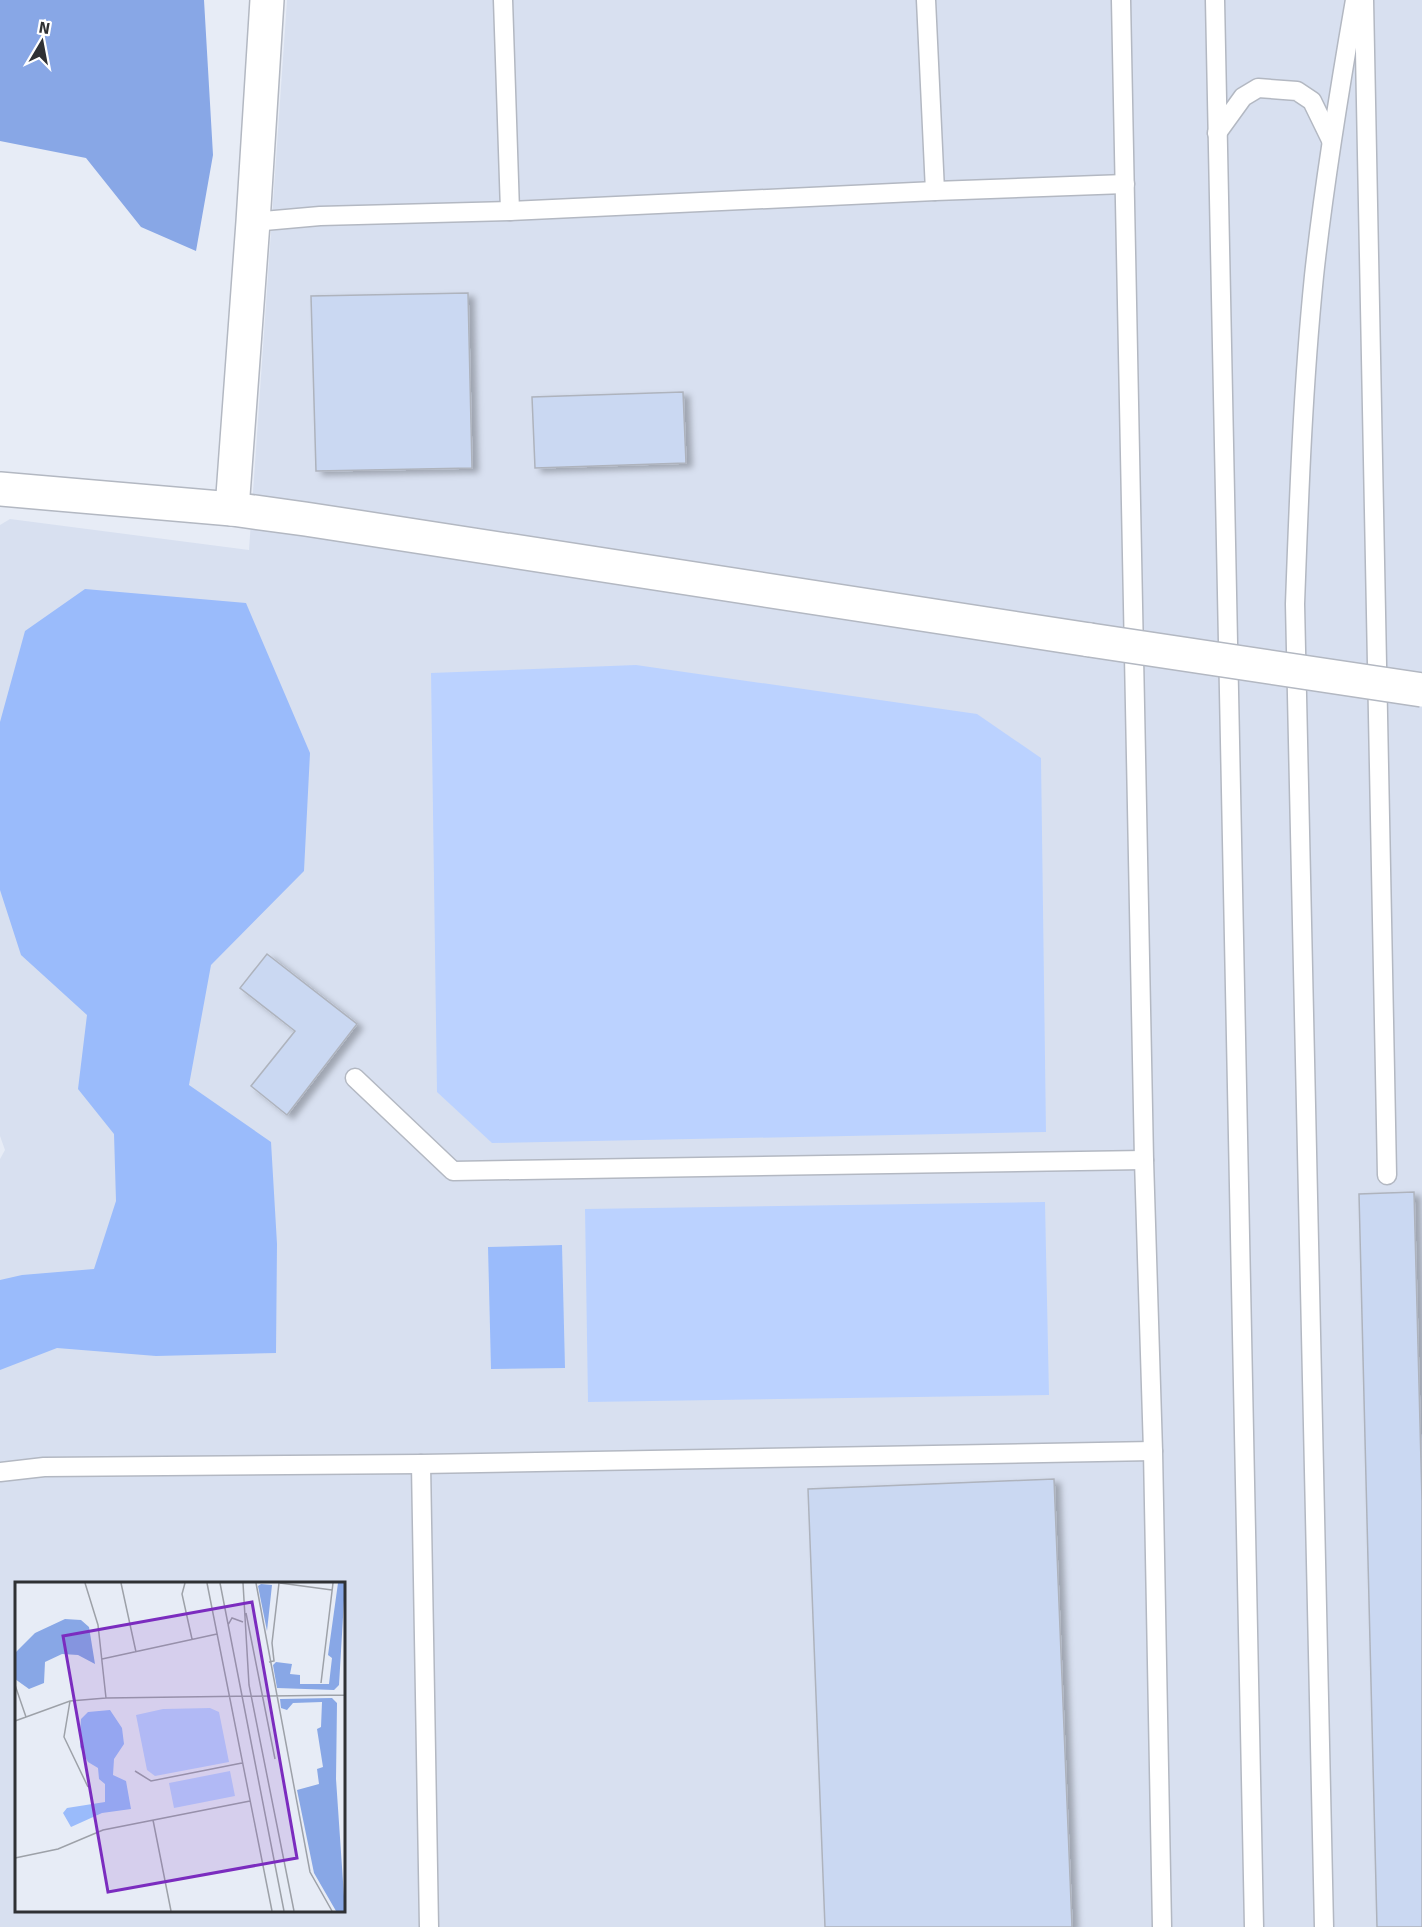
<svg xmlns="http://www.w3.org/2000/svg" width="1422" height="1927" viewBox="0 0 1422 1927" font-family="Signika,sans-serif">
<style>
.built{fill:#d8e0f0;fill-rule:evenodd}
.green{fill:#bbd2ff}
.forest{fill:#88a7e6}
.water{fill:#9abbfb}
.building{fill:#cad8f2;stroke:#aeb3bd;stroke-width:1.5;filter:url(#shadow)}
.lines{fill:none;stroke-linecap:round;stroke-linejoin:round}
.lane-casing{stroke:#b3b8c2;stroke-width:21}
.street-casing{stroke:#b3b8c2;stroke-width:36}
.secondary-casing{stroke:#b3b8c2;stroke-width:36}
.lane{stroke:#fff;stroke-width:18}
.street{stroke:#fff;stroke-width:33}
.secondary{stroke:#fff;stroke-width:33}
.secondary-bridge-casing{stroke:#b3b8c2;stroke-width:36;stroke-linecap:butt}
.secondary-bridge{stroke:#fff;stroke-width:33}
.inset-road{fill:none;stroke:#9da1a8;stroke-width:1.5}
.view{fill:#7b2cbf;fill-opacity:0.15;stroke:#7b2cbf;stroke-width:3}
.inset-edge{fill:none;stroke:#2f3134;stroke-width:3}
</style>
<defs>
<filter id="shadow"><feDropShadow dx="6" dy="4" stdDeviation="3" flood-color="#0004"/></filter>
</defs>
<rect width="100%" height="100%" fill="#e7ecf6"/>
<path class="built" d="M287,0H1422V1927H0V1159L5,1150L0,1136V525L10,519L249,550ZM16,1584H344V1910H16Z"/>
<g class="green">
<polygon points="636,665 977,714 1041,758 1046,1132 492,1143 437,1092 431,673"/>
<polygon points="1045,1202 1049,1395 588,1402 585,1209"/>
</g>
<polygon class="forest" points="0,0 204,0 213,155 196,251 141,227 86,158 0,141"/>
<g class="water">
<polygon points="85,589 246,603 310,753 304,871 211,965 189,1085 271,1142 277,1244 276,1353 156,1356 57,1348 0,1370 0,1280 22,1275 94,1269 116,1201 114,1134 78,1089 87,1015 21,955 0,890 0,722 25,631"/>
<polygon points="562,1245 565,1368 491,1369 488,1247"/>
</g>
<g class="building">
<polygon points="468,293 472,468 316,471 311,296"/>
<polygon points="683,392 686,463 535,468 532,397"/>
<polygon points="267,954 357,1024 287,1115 251,1086 295,1031 240,988"/>
<polygon points="1414,1192 1422,1501 1422,1927 1377,1927 1359,1194"/>
<polygon points="1054,1479 1072,1927 825,1927 808,1489"/>
</g>
<g class="lines">
<g class="lane-casing">
<g id="lane">
<polyline points="503,0 510,211"/>
<polyline points="926,0 935,191"/>
<polyline points="1121,0 1144,1160 1153,1451 1162,1927"/>
<polyline points="1215,0 1254,1927"/>
<polyline points="1364,0 1387,1175"/>
<polyline points="1217,133 1243,97 1258,88 1297,91 1312,101 1331,140"/>
<polyline points="253,222 320,216 510,211 935,191 1125,184"/>
<polyline points="355,1078 453,1171 1144,1160"/>
<polyline points="421,1464 429,1927"/>
<polyline points="0,1472 44,1467 421,1464 1153,1451"/>
<path d="M1324,1927L1295,604C1299,494 1303,385 1314,276C1324,183 1339,92 1355,0"/>
</g>
</g>
<g class="street-casing">
<polyline id="street" points="232,509 253,222 267,0"/>
</g>
<g class="secondary-casing">
<polyline id="secondary" points="0,489 232,509 305,519 1090,640"/>
</g>
<use href="#lane" class="lane"/>
<use href="#street" class="street"/>
<use href="#secondary" class="secondary"/>
<g class="secondary-bridge-casing">
<polyline id="secondary-bridge" points="1090,640 1422,690"/>
</g>
<use href="#secondary-bridge" class="secondary-bridge"/>
</g>
<g transform="translate(15 1582)">
<rect width="330" height="330" fill="#e7ecf6"/>
<path d="M195,126L204,130L214,180L140,194L132,188L121,133L148,127ZM215,189L220,214L159,226L154,201Z" fill="#bbd2ff"/>
<path d="M323,1H330L324,103L319,108L262,106L258,83L261,80L277,82L275,92L285,93V102H314L317,76L313,73ZM246,2L257,3L252,49L243,4ZM50,37L66,38L74,45L80,82L63,73L47,72L30,80L29,101L14,107L0,97V71L20,51ZM317,116L322,121L321,197L330,329H321L299,291L282,208L304,202L302,187L308,185L302,147L306,145L307,120L278,121L272,128L266,126L265,117Z" fill="#88a7e6"/>
<path d="M95,128L107,146L109,162L99,177L98,193L111,199L116,227L87,231L56,245L48,231L52,226L90,220V202L84,197L83,186L73,180L65,165V151L66,137L73,130Z" fill="#9abbfb"/>
<path class="inset-road" d="M70,1L83,43L91,116M106,1L121,70M170,1L167,12L177,57M192,1L257,329M205,1L269,329M228,1L234,103L279,329M241,1L295,290L317,329M265,1L317,8M231,31L260,177M213,43L217,36L228,40M87,77L202,52M254,80L259,79L257,61L264,1M330,92V257M306,101L318,1M0,103L11,135M55,119L49,155L73,205M0,139L55,119L91,116L330,113M120,189L136,199L227,181M138,238L156,329M0,276L43,267L88,248L235,219"/>
<path class="view" d="M237,20L282,276L93,310L48,54Z"/>
<rect width="330" height="330" class="inset-edge"/>
</g>
<g transform="translate(42 42) rotate(10)" stroke="#ffffff" stroke-width="4.5" paint-order="stroke">
<path d="M0-4.5L10 22L0 15L-10 22Z" fill="#2f3134"/>
<text y="-9" font-size="16" font-weight="bold" text-anchor="middle" fill="#2f3134">N</text>
</g>
</svg>
